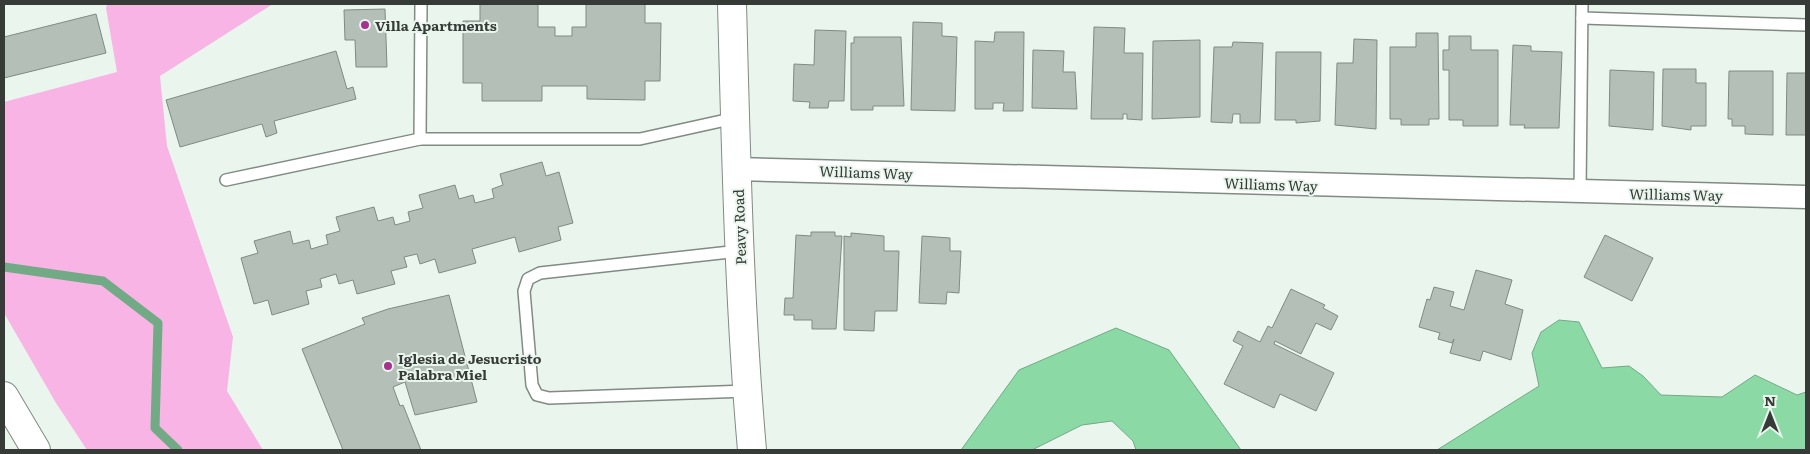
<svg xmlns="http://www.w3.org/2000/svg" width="1810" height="454" viewBox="0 0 1810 454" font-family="Literata,serif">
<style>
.green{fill:#f7b4e5}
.water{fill:#8bdaa6;stroke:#72aa85}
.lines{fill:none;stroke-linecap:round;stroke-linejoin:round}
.stream{stroke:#72aa85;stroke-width:9}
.building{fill:#b4c0b7;stroke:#7f8a83}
.lane-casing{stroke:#808b83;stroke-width:14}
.street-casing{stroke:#808b83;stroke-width:25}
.secondary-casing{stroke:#808b83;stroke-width:30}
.primary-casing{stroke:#808b83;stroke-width:30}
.lane{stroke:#fff;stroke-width:11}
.street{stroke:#fff;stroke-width:22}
.secondary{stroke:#fff;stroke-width:28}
.primary{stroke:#fff;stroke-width:28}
.poi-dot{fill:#a4328e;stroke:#eaf6ed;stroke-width:2}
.labels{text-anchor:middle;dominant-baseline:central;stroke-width:4;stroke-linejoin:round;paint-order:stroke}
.poi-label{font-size:14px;font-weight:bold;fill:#363b38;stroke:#eaf6ed;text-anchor:start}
.street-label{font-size:14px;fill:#363b38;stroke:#eaf6ed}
</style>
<rect width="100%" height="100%" fill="#eaf6ed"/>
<polygon class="green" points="107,4 273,4 160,76 167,146 233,337 227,391 263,450 87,450 56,403 4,313 4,102 117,72 106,8"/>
<g class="water">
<polygon points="1559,320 1579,322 1602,368 1629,366 1643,376 1661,395 1722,397 1755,375 1797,395 1806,392 1806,450 1437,450 1539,386 1532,353 1541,332"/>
<polygon points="1116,328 1169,350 1241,450 1136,450 1133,441 1112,421 1082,425 1032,450 961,450 1019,370"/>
</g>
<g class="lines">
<polyline class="stream" points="4,267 103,281 158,323 155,428 178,450"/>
</g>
<g class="building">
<polygon points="480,4 538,4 538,27 555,27 555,36 572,36 572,27 586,27 586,4 645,4 645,23 661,23 660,81 645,81 645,100 587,99 587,86 542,86 542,101 482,101 482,83 463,83 463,21 480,21"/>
<polygon points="385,9 387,67 356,67 355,40 345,40 344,10"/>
<polygon points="96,14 106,53 4,78 4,37"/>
<polygon points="913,22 942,23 942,36 957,37 955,111 911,110"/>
<polygon points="1094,27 1125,28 1124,53 1143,53 1142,120 1127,119 1127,114 1123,114 1123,119 1091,119"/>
<polygon points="815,30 846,31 844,101 829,101 828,108 809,108 810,102 793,101 794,64 814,65"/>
<polygon points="995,32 1024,32 1023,111 1003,111 1004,103 993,103 993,109 975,109 975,41 994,42"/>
<polygon points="1416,33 1438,33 1439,119 1429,119 1429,125 1401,125 1401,119 1390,119 1390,47 1416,47"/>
<polygon points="1449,36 1471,36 1471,50 1498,50 1498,126 1463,126 1463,120 1449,120 1449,70 1443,70 1443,50 1449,50"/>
<polygon points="854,37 901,37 904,106 873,106 873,110 851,110 851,43 854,43"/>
<polygon points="1354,39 1377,40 1376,129 1335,125 1337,63 1353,63"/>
<polygon points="1200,40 1200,117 1152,119 1153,41"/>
<polygon points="1233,42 1263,43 1260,123 1240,123 1240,114 1233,114 1232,123 1211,122 1214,47 1232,47"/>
<polygon points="1513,45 1531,46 1531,51 1562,52 1559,128 1524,128 1525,125 1510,125"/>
<polygon points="1033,50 1064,51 1063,72 1075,72 1077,109 1032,108"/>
<polygon points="336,51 347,89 353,87 356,99 274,121 277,133 266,137 262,124 180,147 166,100"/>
<polygon points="1276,52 1321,52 1320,121 1296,123 1296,120 1275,120"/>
<polygon points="1663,69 1696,69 1696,83 1706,83 1706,126 1691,126 1691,130 1662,126"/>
<polygon points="1610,70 1654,72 1653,130 1609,126"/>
<polygon points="1729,71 1773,71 1773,135 1745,134 1745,126 1732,126 1732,119 1728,119"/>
<polygon points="1787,73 1806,73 1806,135 1786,135"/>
<polygon points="542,162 546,176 559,172 573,223 558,227 561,240 519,252 515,237 472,249 476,263 439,273 435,259 420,264 417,254 404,257 407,267 391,271 395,284 357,294 353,280 339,284 336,274 320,279 322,287 306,291 309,304 272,315 268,300 254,304 241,258 258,253 254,241 290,231 293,244 309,240 311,249 328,244 326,235 340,231 336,217 374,207 378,221 393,217 395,225 410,221 408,212 423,208 419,195 455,185 459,199 473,195 475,203 494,198 492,189 503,185 500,174"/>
<polygon points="811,232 835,232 835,236 842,236 836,329 812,329 812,320 794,320 794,315 784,315 785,298 793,298 796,235 811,236"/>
<polygon points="851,233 884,236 884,251 899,251 897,311 875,311 874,331 844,330 844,236 851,237"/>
<polygon points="1605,235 1653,258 1632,301 1584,277"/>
<polygon points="922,236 950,238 950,251 961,251 959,293 947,292 946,304 919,303"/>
<polygon points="1476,270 1512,280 1505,304 1523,310 1511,360 1483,351 1480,361 1450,353 1454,339 1452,343 1438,339 1440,333 1419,327 1427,299 1430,300 1434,287 1454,292 1450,306 1464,310"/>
<polygon points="1291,289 1325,305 1323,308 1338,316 1331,330 1316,323 1301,354 1275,341 1274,344 1334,373 1316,411 1280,394 1274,408 1224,384 1243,346 1233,341 1238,331 1260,342 1268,326 1272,328"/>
<polygon points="449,295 477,402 415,415 405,382 393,387 400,406 403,405 421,450 343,450 302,349 365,324 362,318 388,309"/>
</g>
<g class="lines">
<g class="lane-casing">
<g id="lane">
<polyline points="421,4 420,139 640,139 735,118"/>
<polyline points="1582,18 1806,25"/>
<polyline points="226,180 420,139"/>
<polyline points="1580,192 1582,4"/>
<polyline points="739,251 540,273 528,279 524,291 532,385 537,395 549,398 747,391"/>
</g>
</g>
<g class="street-casing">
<polyline id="street" points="736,169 1806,197"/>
</g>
<g class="secondary-casing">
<path id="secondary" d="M732,4C736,153 739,302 752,450"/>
</g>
<g class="primary-casing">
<polyline id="primary" points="4,396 36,450"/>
</g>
<use href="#lane" class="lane"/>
<use href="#street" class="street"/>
<use href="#secondary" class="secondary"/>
<use href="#primary" class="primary"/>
</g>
<g class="poi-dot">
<circle cx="365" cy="25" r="5"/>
<circle cx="388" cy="366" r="5"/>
</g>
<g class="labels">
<g class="poi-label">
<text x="375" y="25">Villa Apartments</text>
<text x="398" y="358">Iglesia de Jesucristo<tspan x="398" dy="16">Palabra Miel</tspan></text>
</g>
<g class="street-label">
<text transform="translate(866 172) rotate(2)">Williams Way</text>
<text transform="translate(1271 184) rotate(2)">Williams Way</text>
<text transform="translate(1676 194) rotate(1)">Williams Way</text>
<text transform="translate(739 227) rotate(-92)">Peavy Road</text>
</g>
</g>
<rect width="1810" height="454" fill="none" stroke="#363b38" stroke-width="10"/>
<g transform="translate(1770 414)" stroke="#eaf6ed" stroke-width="4" paint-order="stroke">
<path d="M0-4L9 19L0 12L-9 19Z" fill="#363b38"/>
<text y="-8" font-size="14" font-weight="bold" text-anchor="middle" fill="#363b38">N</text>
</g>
</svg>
